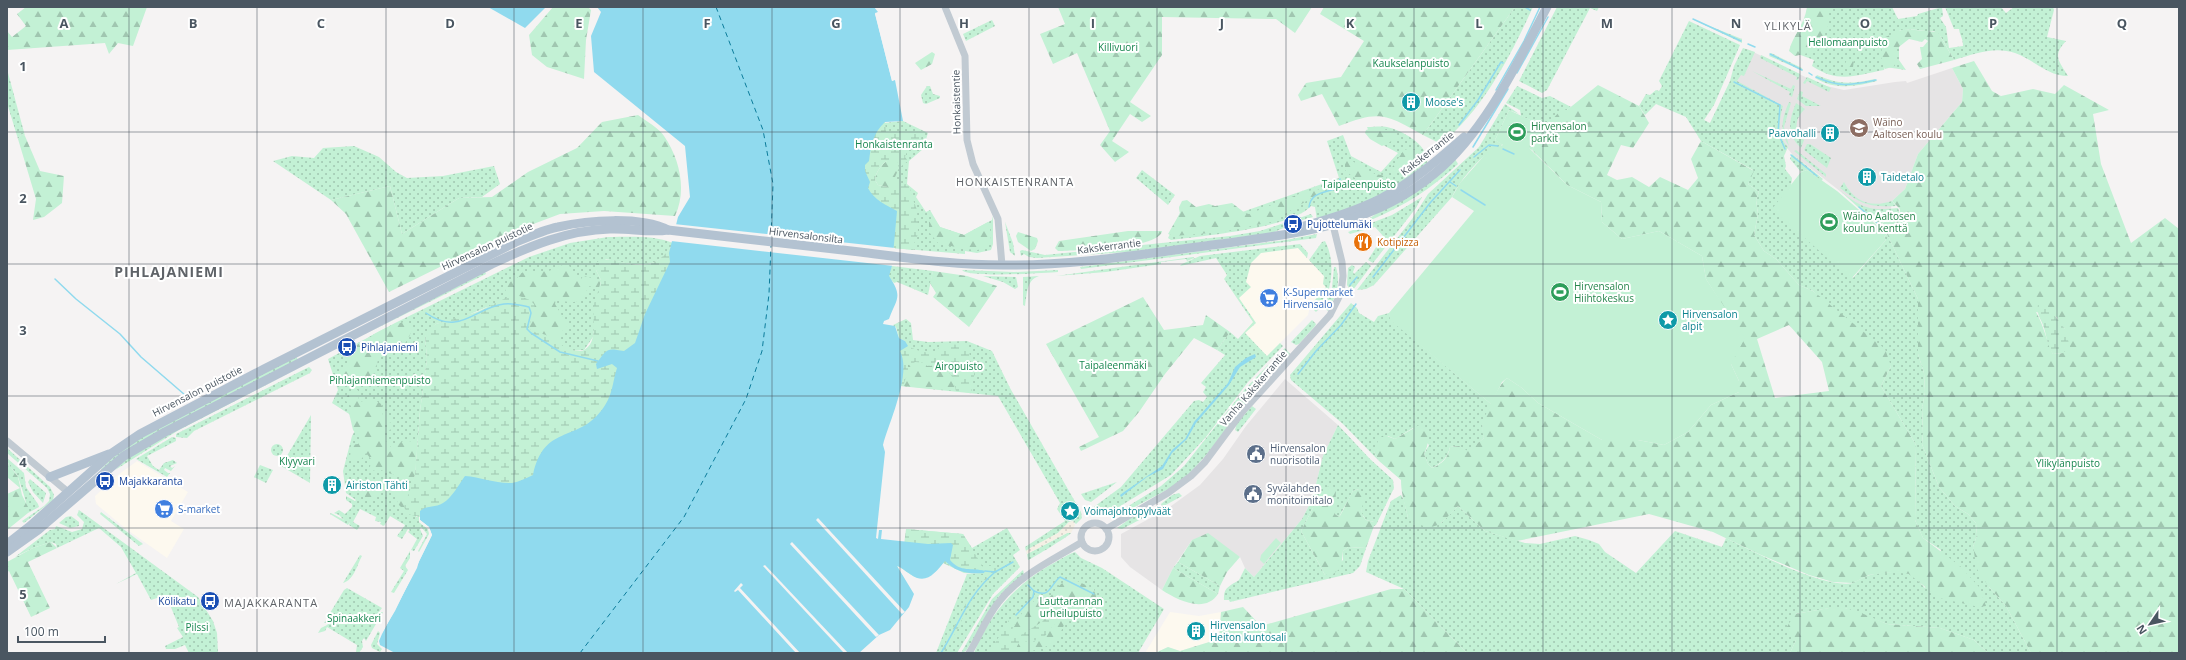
<svg xmlns="http://www.w3.org/2000/svg" width="2186" height="660" viewBox="0 0 2186 660" font-family="'Open Sans',sans-serif">
<style>
.commercial{fill:#fdf9ef}
.education{fill:#e6e4e5}
.grass{fill:url(#grass-dots)}
.forest{fill:url(#forest-firs);fill-rule:evenodd}
.wetland{fill:url(#wetland-marsh)}
.sand{fill:url(#sand-dots)}
.garden{fill:#c3f1d5}
.water{fill:#90daee}
.pier{fill:#f5f3f3}
.lines{fill:none;stroke-linecap:round;stroke-linejoin:round}
.stream{stroke:#90daee;stroke-width:1.5}
.ferry{stroke:#0c7c9b;stroke-width:1;stroke-dasharray:5 4;stroke-linecap:butt}
.minor{stroke:#c1cad2;stroke-width:7}
.major{stroke:#b3c2d1;stroke-width:9}
.grid{fill:none;stroke:#4a5661;stroke-width:1;stroke-opacity:0.55}
.labels{text-anchor:middle;dominant-baseline:central;stroke-width:4;stroke-linejoin:round;paint-order:stroke}
.park-label{font-size:10px;fill:#17864f;stroke:#fff}
.street-label{font-size:10px;fill:#4a5661;stroke:#fff}
.culture-label{font-size:10px;fill:#0d838f;stroke:#fff;text-anchor:start}
.education-label{font-size:10px;fill:#785e54;stroke:#fff;text-anchor:start}
.leisure-label{font-size:10px;fill:#27864d;stroke:#fff;text-anchor:start}
.transit-label{font-size:10px;fill:#164399;stroke:#fff;text-anchor:start}
.food-label{font-size:10px;fill:#c56008;stroke:#fff;text-anchor:start}
.shop-label{font-size:10px;fill:#366cbe;stroke:#fff;text-anchor:start}
.service-label{font-size:10px;fill:#4e5e75;stroke:#fff;text-anchor:start}
.neighbourhood-label{font-size:11px;letter-spacing:1px;fill:#5f6368;stroke:#fff}
.district-label{font-size:14px;font-weight:bold;letter-spacing:1px;fill:#5f6368;stroke:#fff}
.grid-label{font-size:13px;text-anchor:middle;font-weight:bold;fill:#4a5661;stroke:#fff;stroke-width:4;stroke-linejoin:round;paint-order:stroke}
</style>
<defs>
<pattern id="grass-dots" width="8" height="8" patternUnits="userSpaceOnUse"><rect width="8" height="8" fill="#c3f1d5"/><path d="M2 2h.1M6 6h.1" fill="none" stroke="#a0c6b0" stroke-width="1.8" stroke-linecap="round"/></pattern>
<pattern id="forest-firs" width="22" height="20" patternUnits="userSpaceOnUse"><rect width="22" height="20" fill="#c3f1d5"/><path d="M5 1l3.5 6h-7zM16 11l3.5 6h-7z" fill="#a0c6b0"/></pattern>
<pattern id="wetland-marsh" width="20" height="14" patternUnits="userSpaceOnUse"><rect width="20" height="14" fill="#c3f1d5"/><path d="M1 5h8M5 5V1M11 12h8M15 12V8" fill="none" stroke="#a0c6b0"/></pattern>
<pattern id="sand-dots" width="8" height="8" patternUnits="userSpaceOnUse"><rect width="8" height="8" fill="#f5f0e5"/><path d="M2 2h.1M6 6h.1" fill="none" stroke="#d4d0c7" stroke-width="1.8" stroke-linecap="round"/></pattern>
</defs>
<rect width="100%" height="100%" fill="#f5f3f3"/>
<g class="commercial">
<polygon points="1298,248 1324,276 1324,284 1326,287 1310,306 1308,315 1267,356 1244,332 1253,321 1224,279 1227,275 1216,258"/>
<polygon points="137,461 188,492 171,521 184,529 167,558 126,529 96,504 95,496 115,477"/>
<polygon points="1170,612 1199,616 1221,612 1219,639 1180,651 1168,647 1155,653 1145,653"/>
</g>
<g class="education">
<polygon points="1747,49 1822,85 1844,90 1895,82 1906,81 1907,83 1952,68 1963,89 1962,102 1918,154 1905,189 1892,201 1891,209 1869,209 1858,205 1792,154 1733,82"/>
<polygon points="1285,379 1338,425 1323,456 1312,500 1302,519 1254,577 1245,568 1240,557 1192,540 1173,568 1162,590 1130,567 1121,557 1121,534 1167,509 1200,485 1223,459 1246,426"/>
</g>
<g class="grass">
<path d="M1515,7H1533C1510,57 1484,108 1441,144L1423,135Z"/>
<polygon points="1557,7 1599,7 1597,11 1590,8 1547,90 1542,93 1519,81"/>
<path d="M1814,7H1892L1898,19L1917,16L1918,14L1942,7L1943,16L1940,18L1946,27L1949,48L1963,46C1963,38 1960,36 1959,29H1954L1945,7H2001L2006,13L2014,7H2053L2054,10L2047,37L2066,41C2052,56 2059,61 2068,76C2048,76 2034,60 2015,53C1994,46 1974,54 1954,60L1941,37L1934,31C1923,32 1910,27 1899,31V60L1906,70L1885,67L1884,70C1856,75 1839,84 1812,66L1814,60L1790,51Z"/>
<polygon points="1692,19 1742,39 1742,43"/>
<polygon points="992,20 995,26 966,41 963,34"/>
<path d="M1689,21L1740,45L1714,105L1704,120L1710,123L1730,81L1734,66L1743,48L1755,52L1744,76L1741,75L1737,81L1783,106C1779,120 1777,136 1788,147L1784,156L1786,166L1785,169L1792,178L1791,186L1784,195L1853,278L1886,240L1884,237L1887,234L1918,299V354L1924,373L1925,392L1922,409L1923,433L1922,444L1939,487L1955,506L1968,514L1976,523L1977,535L1973,547L1989,587L2006,606L2031,653H1988L1974,640L1940,628L1887,624L1845,608H1830L1795,614L1796,640L1790,653H1467L1404,589L1366,572L1368,561L1391,501L1401,495L1404,500L1408,518L1441,523L1458,506L1485,531L1525,543L1540,544L1575,536L1589,540L1599,544L1605,552L1636,573L1675,531L1722,547L1726,538C1752,551 1824,589 1853,583C1857,581 1862,578 1867,576C1875,573 1901,570 1909,574C1915,576 1921,584 1925,588L1941,550L1923,538L1915,520L1916,445L1881,386L1891,366L1813,291L1799,285L1776,259L1764,251L1754,235L1758,214L1756,200L1759,192L1748,184L1753,170L1701,141L1686,117L1656,104L1645,115L1639,106L1646,94L1650,95L1656,90L1659,91L1662,86L1659,81Z"/>
<polygon points="1771,53 1802,68 1803,71 1769,56"/>
<polygon points="1761,55 1800,74 1798,80 1796,80 1797,77 1760,58"/>
<polygon points="7,69 25,136 22,134 18,139 7,103"/>
<polygon points="1752,71 1791,89 1793,85 1795,86 1792,97 1789,95 1790,92"/>
<path d="M1817,75C1840,85 1851,84 1875,79L1877,81C1856,87 1834,90 1815,78Z"/>
<polygon points="1807,77 1831,88 1829,92 1807,81 1805,84 1803,83"/>
<polygon points="927,86 930,86 933,94 940,96 940,98 926,104 923,103 921,95"/>
<polygon points="1517,86 1542,98 1550,96 1571,107 1548,124 1532,150 1528,148 1541,125 1521,116 1520,110 1506,103"/>
<polygon points="1800,91 1803,92 1802,96 1821,106 1806,106 1797,99"/>
<path d="M1789,102L1791,103L1784,127L1789,146C1779,131 1782,118 1789,102Z"/>
<path d="M1796,103L1805,109C1795,118 1793,131 1804,140L1801,148C1786,134 1789,120 1796,103Z"/>
<path d="M1505,104L1519,114L1509,110L1495,140L1502,144L1501,146C1483,152 1460,180 1452,197L1374,285L1366,289L1357,290L1412,219L1428,194L1479,147Z"/>
<polygon points="903,121 928,133 923,149 909,161 907,184 918,193 916,197 926,212 930,210 940,227 964,235 992,220 993,216 993,244 991,250 977,253 965,251 965,254 893,248 884,123"/>
<path d="M1367,127C1374,127 1380,126 1387,127C1401,130 1430,145 1427,163L1382,196L1317,220L1315,207L1311,206C1292,228 1201,236 1171,240L1168,238L1180,213L1179,207L1214,222L1339,178L1327,141L1343,135L1351,156L1381,172L1398,153L1372,139Z"/>
<polygon points="1807,144 1810,144 1831,158 1827,168 1804,150"/>
<polygon points="354,146 379,157 396,172 407,178 443,176 494,166 500,184 482,197 459,198 402,234 390,186 331,200 273,161 292,156 314,158 323,148"/>
<polygon points="1796,150 1826,174 1826,177 1794,151"/>
<polygon points="1792,154 1823,179 1821,181 1807,170 1801,172 1790,159"/>
<path d="M1455,159L1458,164C1431,189 1404,206 1371,220L1370,218Z"/>
<polygon points="1142,170 1175,195 1168,205 1136,178"/>
<path d="M1844,182C1854,202 1871,208 1892,201L1896,206C1869,207 1862,205 1840,188Z"/>
<path d="M1838,189C1862,208 1867,211 1898,208L1900,214L1882,223L1880,227Z"/>
<polygon points="1422,197 1416,208 1373,263 1368,260 1383,236 1375,227 1350,234 1348,232 1392,215"/>
<polygon points="1311,214 1313,217 1288,224 1288,226 1272,233 1128,252 1037,258 1029,257 1024,254 1021,256 1020,251 1022,250 1045,255 1230,236 1260,231"/>
<polygon points="1005,222 1013,243 1015,256 1010,252"/>
<polygon points="1317,234 1316,238 1081,269 1080,267 1286,240"/>
<path d="M608,237C628,237 654,235 673,243C657,274 633,264 606,259L596,270L601,280L593,337L584,350L571,351L564,348L487,307L461,318L436,324L425,336L427,359L420,411L415,475L413,482L416,517H419V522L428,529L429,534L419,552L418,551L427,534L421,527L420,529L423,536L414,551L411,550L417,539L408,532L410,530L408,529L402,539L397,536L405,525L390,516L384,526L380,524L381,522L375,521L376,517L360,509L353,522L360,526L357,530L349,525L350,522L348,525L330,514L331,513L344,520L339,515L334,513L339,510L345,514L352,507V504L346,500V496L355,501L356,500L346,493L343,471L352,436L360,421L332,403L338,390L328,359L395,323L529,257L570,243Z"/>
<path d="M1325,241C1336,261 1333,296 1316,312L1310,306L1326,287L1323,284L1324,276L1309,260L1322,242Z"/>
<polygon points="1300,244 1308,253 1307,258 1298,248 1261,253 1251,263 1246,282 1251,287 1239,298 1256,323 1245,333 1267,356 1280,343 1283,346 1248,382 1206,437 1171,475 1109,513 1092,513 1091,509 1121,487 1194,401 1199,400 1203,402 1207,397 1203,392 1206,387 1201,383 1225,355 1217,350 1230,332 1238,339 1253,322 1224,279 1227,275 1216,258 1180,266 1182,264 1200,256"/>
<polygon points="1193,257 1194,258 1187,261 1186,259 1161,262 1161,264 1106,272 1056,276"/>
<polygon points="1366,262 1371,266 1353,290 1349,288 1347,285 1348,268 1352,265 1355,267 1353,272 1354,274"/>
<polygon points="892,266 933,271 928,295 897,282 894,283 888,276"/>
<path d="M1334,267H1336C1341,285 1336,296 1328,311L1323,307L1332,288Z"/>
<path d="M962,270L1014,272L1058,270V272C1043,273 968,278 962,270Z"/>
<polygon points="485,272 486,274 361,336"/>
<polygon points="983,276 1016,277 1018,287 1015,289 1003,282"/>
<path d="M1039,276C1026,280 1027,295 1025,306L1023,305V277Z"/>
<path d="M1351,303L1357,308L1359,313L1374,322L1378,316L1389,313L1391,320L1491,404L1482,427L1484,438L1468,452L1459,446L1450,447C1448,457 1442,463 1432,468L1428,464L1424,454L1429,445L1413,428L1395,439L1388,436L1374,452L1379,461L1343,424L1291,380L1290,375Z"/>
<polygon points="906,319 911,323 913,340 928,342 967,341 992,351 1010,388 1081,512 1082,518 1076,524 1073,521 1069,522 1058,533 1026,551 1025,547 1065,521 1057,509 1060,503 998,396 900,386 905,341 899,338 896,327 893,325"/>
<polygon points="1312,320 1316,324 1315,326 1299,344 1296,345 1291,342"/>
<polygon points="1285,348 1290,354 1276,367 1271,362"/>
<polygon points="296,356 298,360 102,470 101,469 116,455 145,435"/>
<polygon points="1268,365 1274,370 1251,396 1207,454 1190,473 1176,485 1112,519 1112,516 1161,486 1184,466 1245,389"/>
<polygon points="301,367 179,430 115,470 124,461 148,444"/>
<polygon points="309,367 312,370 310,373 194,431 187,438 176,437 176,434"/>
<polygon points="1252,406 1256,409 1238,432 1235,430 1237,423"/>
<polygon points="311,415 310,483 281,466"/>
<path d="M1338,425L1370,459L1393,480L1394,488L1376,525L1374,526V522L1366,520L1362,514L1359,489L1353,491L1339,517L1335,514V504L1318,498L1301,531L1325,575L1343,560V551L1348,547L1366,548L1360,566L1353,573L1230,602L1229,600H1224C1223,587 1230,586 1239,580L1245,568L1254,577L1302,519L1312,500L1323,456Z"/>
<polygon points="172,437 176,438 176,441 147,456 153,466 159,470 164,463 173,460 177,463 170,466 172,468 175,466 171,471 165,468 164,470 168,473 170,473 167,477 136,459"/>
<circle cx="277" cy="450" r="6"/>
<polygon points="7,448 50,487 54,495 53,500 24,523 22,521 44,506 49,501 50,494 47,488 7,453"/>
<path d="M7,458L24,473L26,487L38,504L39,507L28,513C29,510 20,482 18,477C15,470 7,466 7,458Z"/>
<polygon points="260,465 273,470 266,483 254,477"/>
<polygon points="30,479 46,493 43,503 33,492 28,482"/>
<polygon points="1117,482 1091,502 1085,500 1081,494"/>
<polygon points="1179,493 1182,496 1162,507 1161,504 1172,495"/>
<polygon points="79,510 198,597 213,621 217,633 218,653 189,653 185,645 175,649 166,649 165,646 183,637 177,628 179,627 166,595 151,600 137,574 116,584 136,573 121,547 99,528 57,548 56,544 51,542 33,548 15,557 50,530 55,529 56,526 72,532 82,529 84,522 77,515"/>
<polygon points="101,512 143,544 139,546 100,514"/>
<polygon points="1145,513 1147,516 1122,529 1117,528 1131,518"/>
<polygon points="71,516 79,522 79,526 70,528 59,523 66,517"/>
<polygon points="1007,528 1020,550 1013,555 1020,567 993,594 957,653 936,653 967,574 984,573 906,529 963,534 972,548"/>
<path d="M1067,533H1071C1069,536 1033,558 1028,560L1027,554Z"/>
<polygon points="410,551 410,558 405,566 408,570 394,593 391,592 404,571 400,568"/>
<path d="M1075,552L1081,558L1102,568L1164,609L1138,653H974C990,614 1014,586 1050,565C1058,561 1066,555 1075,552Z"/>
<path d="M360,555L362,556C357,565 354,580 343,583Z"/>
<polygon points="1178,562 1220,586 1218,594 1173,568"/>
<polygon points="1023,570 1024,574 999,596 966,651 961,653 992,599"/>
<polygon points="347,588 382,608 379,612 383,612 366,641 364,638 362,641 363,647 359,653 356,652 357,645 327,627 325,631 318,633 321,628 327,625 329,623 324,623 344,590"/>
<polygon points="378,631 380,633 377,644 382,649 380,652 372,648 371,645"/>
</g>
<g class="forest">
<polygon points="26,7 147,7 133,46 118,43 109,54 105,43 7,50 7,31 12,37 26,26 17,14"/>
<polygon points="553,7 588,7 591,10 586,40 584,79 547,67 532,55 529,35"/>
<polygon points="1058,7 1312,7 1295,33 1276,19 1162,17 1162,55 1130,102 1151,116 1142,122 1130,114 1112,141 1129,152 1115,162 1100,145 1110,131 1077,53 1053,64 1040,34 1065,24"/>
<path d="M1324,7H1515L1423,135C1386,114 1380,110 1339,126L1322,94L1301,101L1298,95L1306,83L1341,77L1364,41L1320,14Z"/>
<path d="M1807,7H1827L1829,23L1817,51L1795,56L1789,51C1793,35 1804,26 1807,7Z"/>
<polygon points="1904,29 1938,32 1954,60 1920,69 1917,64 1922,59 1920,47 1923,47 1928,41 1925,39 1922,42 1909,39 1895,50 1895,66 1885,69 1881,57 1883,38"/>
<polygon points="932,52 935,54 932,64 921,70 915,63"/>
<polygon points="1847,59 1854,59 1853,67 1849,71 1844,67"/>
<path d="M1974,61L1992,91L2001,96L2033,89L2055,94L2064,85L2109,110L2093,114L2101,164L2131,243L2165,218L2179,229V653H2031L2006,606L1989,587L1977,569L1973,547L1977,535L1976,523L1968,514L1955,506L1939,487L1922,444L1923,433L1922,409L1925,392L1924,373L1918,354V299L1887,234L1880,227L1891,213L1900,214V209L1892,201L1905,189L1918,154L1962,102L1963,89L1952,68ZM2036,312L2057,317L2059,323L2065,329L2063,353L2053,354C2046,340 2044,326 2036,312Z"/>
<path d="M1598,85L1639,106L1649,123L1633,148L1621,145L1607,175L1617,180L1632,177L1649,187L1660,177L1688,190L1698,178L1691,159L1701,141L1754,171L1748,184L1759,192L1756,200L1758,214L1754,235L1764,251L1776,259L1799,285L1813,291L1885,349L1891,366L1881,386L1916,445L1915,520L1923,538L1960,566L1979,587L1986,606L1979,607L1939,598L1909,574L1892,572L1869,575L1853,583L1833,582L1809,575L1761,555L1713,532L1649,514L1517,541L1485,531L1458,506C1439,526 1434,535 1408,518C1405,504 1401,494 1401,480L1379,461L1374,452L1379,438L1384,435L1395,439L1421,424C1431,432 1429,444 1424,454L1428,464L1432,468C1442,464 1448,458 1450,447L1459,446L1468,451L1484,438C1483,435 1482,431 1482,428C1483,417 1498,385 1507,378L1522,388L1538,403L1602,440H1638L1664,445L1688,432L1711,405L1739,392V381L1731,364L1723,306L1706,279L1702,256L1659,231L1622,239L1602,222L1601,202L1567,185L1532,150L1548,124L1562,109L1567,110ZM1789,325L1822,362L1829,391L1775,398L1757,339Z"/>
<path d="M638,115C646,121 659,128 664,136C680,159 687,191 675,216L604,211L560,214L507,234L389,292L346,214L331,200L390,186L402,234L459,198L492,197L528,172L577,148L602,122Z"/>
<polygon points="1372,128 1395,131 1398,138 1382,146 1370,139 1365,133 1366,130"/>
<polygon points="22,134 25,136 40,171 64,176 62,203 44,217 33,220 36,199 18,139"/>
<polygon points="1408,149 1416,150 1419,156 1397,172 1392,172 1391,169 1404,150"/>
<path d="M1345,157L1375,174L1386,176L1387,180L1383,185C1370,189 1354,179 1345,170Z"/>
<path d="M892,159L897,162L899,168L895,177L901,185L897,189L878,185L875,180C876,171 883,161 892,159Z"/>
<polygon points="1317,189 1320,190 1320,193 1271,222 1222,232 1174,236 1168,234 1180,213 1179,207 1182,201 1187,200 1196,207 1209,204 1215,206 1232,203 1245,213 1249,214 1304,192"/>
<polygon points="934,218 940,227 964,235 988,222 990,227 991,240 984,247 978,250 964,249 938,243 929,232 929,222"/>
<path d="M1128,231H1162V232C1155,249 1079,250 1061,251H1058L1055,248L1059,241Z"/>
<polygon points="1018,232 1037,238 1038,241 1035,249 1031,251 1018,242 1016,236"/>
<path d="M567,263L580,281L583,276L601,280L599,288L588,286C584,305 571,304 556,299L555,304L568,326L563,330L559,345L549,337L534,332L529,327L531,320L510,295L508,296L505,289L509,282L515,280L523,272L549,271Z"/>
<polygon points="933,271 967,276 997,286 969,327 933,297 936,293 930,283"/>
<polygon points="1143,297 1164,330 1203,325 1206,315 1230,332 1217,350 1194,338 1165,374 1139,412 1123,431 1081,451 1079,447 1099,437 1046,344"/>
<path d="M407,322L412,324C413,331 407,343 401,347L394,344C378,352 378,356 376,373L372,374L369,381L359,382L351,388L339,376V370C349,368 351,360 347,352C365,340 385,324 407,322Z"/>
<polygon points="915,362 931,366 935,363 941,363 953,378 956,391 903,386 908,372 908,365"/>
<path d="M358,390L359,402L372,399L382,404L383,417H391L393,422L385,424L384,427L392,430L384,431L385,441L391,442V446L386,452H389C403,442 399,438 417,443L415,475L413,482L378,469L374,471L370,467L371,459L366,453L360,461H352L350,458L351,445L358,444L361,440L353,430L349,413L352,407L345,400L350,392Z"/>
<polygon points="7,462 18,477 22,495 29,509 28,513 7,530 7,494 20,488 7,477"/>
<polygon points="379,477 381,479 375,489 378,493 372,500 366,501 363,491 368,483"/>
<polygon points="395,484 406,489 415,506 406,512 397,503 398,498 390,488"/>
<path d="M1330,484L1336,489L1335,514L1339,517C1342,514 1349,497 1353,491L1359,489L1365,500C1361,508 1360,513 1366,520L1374,522V526L1366,548L1348,547L1343,551L1341,568L1333,574L1325,575L1301,531L1318,498Z"/>
<polygon points="1208,533 1240,557 1227,572 1220,586 1178,562 1192,540"/>
<polygon points="51,542 57,548 28,562 50,608 31,617 9,571 7,572 7,562 33,548"/>
<path d="M1173,568L1218,594C1205,614 1177,600 1162,590Z"/>
<path d="M1071,578L1094,589L1098,604C1088,619 1077,612 1067,622C1062,626 1061,633 1058,638C1051,648 1026,653 1015,653L1014,652L1018,643C1024,639 1031,643 1037,641C1047,636 1051,626 1061,620L1056,603L1042,622L1019,636L1014,634L1012,630C1019,619 1023,607 1036,600L1043,603C1056,594 1056,584 1071,578Z"/>
<polygon points="1391,589 1404,589 1467,653 1155,653 1168,647 1180,651 1219,639 1221,612 1243,607 1261,626"/>
<polygon points="1829,608 1845,608 1859,612 1887,624 1940,628 1974,640 1988,653 1790,653 1796,640 1785,630 1795,614"/>
</g>
<g class="wetland">
<path d="M885,122L886,132L922,133L921,139L912,149H908L905,157L908,161L899,168L897,162L892,159C883,161 876,171 875,180L878,185L897,189L901,185L906,184L911,188C909,196 916,203 917,211C917,218 918,226 918,233C917,239 913,243 913,250L893,248L846,137Z"/>
<path d="M670,248L675,249L689,282L565,466L419,517L408,514L404,507L415,475L420,411L427,359L425,336L426,332L436,324L477,312L514,294L530,300L535,305L529,327C534,335 541,332 548,336C561,343 566,352 582,351C600,343 591,319 594,304C595,296 601,288 601,280L596,270V263C612,249 645,284 670,248Z"/>
<path d="M2045,303L2065,329L2070,347L2063,353L2053,354C2047,345 2047,338 2044,328C2041,318 2036,315 2038,304Z"/>
<path d="M941,344L964,345L969,350L970,357L963,367L975,373L971,386L972,393L956,391L953,378L941,363L927,366L925,363L915,362L908,365V372L903,386H900L899,398L892,351L908,346C913,349 933,357 938,350C939,348 939,346 941,344Z"/>
<path d="M906,529L963,534L983,567L995,565L997,572L974,596L954,636L943,653H940C956,627 964,597 987,577L986,574L964,573L943,563C932,576 923,584 907,572C904,570 901,567 897,566L905,580L884,551L904,545Z"/>
<path d="M1060,601C1071,616 1055,621 1049,630C1046,634 1045,637 1041,640L1020,641L1014,652L1011,653H989L1009,620L1016,615L1017,618L1012,630L1014,634L1019,636L1042,622L1056,603Z"/>
</g>
<polygon class="sand" points="1073,521 1075,525 1071,533 1067,533 1027,554 1026,551 1030,548 1058,533 1069,522"/>
<g class="garden">
<polygon points="1509,110 1541,125 1529,148 1567,185 1601,202 1602,222 1622,239 1659,231 1702,256 1706,279 1745,338 1731,364 1739,381 1739,392 1711,405 1688,432 1664,445 1638,440 1602,440 1538,403 1522,388 1507,378 1502,382 1491,404 1390,320 1389,313 1474,211 1452,197 1460,183 1490,149 1503,145 1495,140"/>
<polygon points="1807,170 1837,191 1887,234 1884,237 1886,240 1851,279 1772,209 1801,172"/>
<polygon points="1276,538 1281,543 1264,564 1260,560 1261,555"/>
</g>
<g class="water">
<polygon points="488,7 546,7 525,28"/>
<path d="M597,7H874L878,12L875,14L892,81L895,80L903,121L885,122C873,133 871,145 869,161L865,165V171L870,182L868,188C874,200 886,205 897,211L892,266L889,276C903,297 897,298 889,319L884,321L883,324L895,326L899,338L905,341L908,346L900,351C912,374 889,422 883,445L885,452L876,538L878,539L879,530H882L881,539L928,544L951,543L953,545L950,560C961,573 971,567 985,571L984,573C969,574 957,573 945,561C935,573 926,586 910,574C905,571 901,567 897,566L914,594L909,607L890,630L879,635L859,653H395L380,645L379,641L382,634L417,568L419,561L432,535L429,527L420,520V511C427,505 435,508 443,503C452,498 459,484 465,476C481,477 496,484 512,483C519,482 526,478 533,475C544,424 576,443 601,411C613,396 612,384 617,368L612,364L597,369L596,364C608,348 606,348 624,351L635,343L645,314L670,262L669,253L678,217L690,197L685,146L594,72L591,36L601,12Z"/>
<polygon points="1255,354 1256,357 1240,367 1229,385 1196,423 1187,439 1172,453 1163,469 1147,477 1121,497 1120,495 1124,492 1162,466 1172,450 1185,439 1194,422 1228,383 1235,367 1246,358"/>
</g>
<g class="pier">
<polygon points="879,12 877,15 894,80 892,81 875,13"/>
<polygon points="674,224 895,248 894,266 671,241"/>
<polygon points="818,518 905,612 902,614 816,520"/>
<polygon points="420,520 429,527 432,535 395,611 380,636 414,569 417,560 430,535 428,529 419,522"/>
<polygon points="792,542 879,635 876,637 790,544"/>
<polygon points="765,565 848,653 844,653 763,566"/>
<polygon points="741,583 743,585 740,588 800,653 796,653 738,590 735,592 734,591"/>
</g>
<g class="lines">
<g class="stream">
<polyline points="1525,7 1530,10"/>
<polyline points="1693,19 1741,41"/>
<polyline points="1748,44 1755,47"/>
<polyline points="1770,54 1802,70"/>
<polyline points="1517,73 1548,17"/>
<polyline points="1809,73 1812,75"/>
<path d="M1816,77C1840,88 1851,85 1876,80"/>
<polyline points="1734,82 1780,105 1778,133 1785,149"/>
<polyline points="1496,90 1524,41 1540,7"/>
<polyline points="1459,125 1478,100 1501,62 1503,63"/>
<polyline points="1473,147 1508,89"/>
<polyline points="1503,149 1514,154"/>
<polyline points="1791,155 1817,176"/>
<polyline points="1474,157 1489,145 1498,146"/>
<polyline points="1450,182 1456,186"/>
<polyline points="1461,190 1485,205"/>
<path d="M1309,207C1311,192 1325,193 1337,188L1340,179"/>
<polyline points="1859,207 1887,231"/>
<polyline points="1373,277 1430,203 1460,170"/>
<polyline points="55,279 76,299 120,334 141,357 185,395"/>
<polyline points="1350,285 1357,277"/>
<path d="M426,313C460,337 475,307 504,304C513,303 520,305 529,307L531,313L527,329L531,333L560,352L598,361"/>
<polyline points="1298,374 1316,351 1341,325 1356,304"/>
<polyline points="985,571 995,572 1013,562"/>
<path d="M1034,591C1050,599 1050,585 1060,577L1094,594"/>
<polyline points="1016,615 1033,597 1034,591 1028,585"/>
<path d="M941,653C960,623 967,596 995,572"/>
</g>
<g class="ferry">
<polyline points="716,7 763,130 773,184 771,238"/>
<polyline points="580,653 684,517 746,399 762,351 769,294 771,245"/>
</g>
<g class="minor">
<polyline points="945,7 965,56 967,140 973,164 998,219 1002,265"/>
<polyline points="7,441 68,492"/>
<circle cx="1095" cy="537" r="14"/>
<polyline points="1106,529 1168,493 1191,476 1205,462 1243,411 1330,315 1341,293 1343,276 1342,262 1332,221"/>
<path d="M969,653C979,637 986,618 998,603C1019,575 1053,560 1082,542"/>
</g>
<g class="major">
<path d="M1304,226C1330,219 1356,211 1380,199C1411,183 1438,160 1464,137"/>
<polyline points="50,477 109,454"/>
<path d="M7,544L30,526L112,453L140,434L264,369L514,243C528,237 543,230 558,227C588,220 640,216 668,230"/>
<path d="M7,552L38,530L124,456L165,432L492,264C530,246 568,230 610,229C629,228 649,233 668,230C732,237 796,245 860,252C908,258 955,265 1003,265C1076,266 1149,253 1220,244C1298,233 1371,226 1434,174C1484,133 1517,64 1547,7"/>
</g>
</g>
<path class="grid" d="M129,7V653M257,7V653M386,7V653M514,7V653M643,7V653M772,7V653M900,7V653M1029,7V653M1157,7V653M1286,7V653M1414,7V653M1543,7V653M1672,7V653M1800,7V653M1929,7V653M2057,7V653M7,132H2179M7,264H2179M7,396H2179M7,528H2179"/>
<defs>
<g id="building-disc" transform="scale(1)"><circle r="9.5" fill="#0f9aa8" stroke="#fff"/><path d="M-4-6H4V6H1V3H-1V6H-4ZM-2.5-4.3h1.7v1.8h-1.7ZM.8-4.3h1.7v1.8H.8ZM-2.5-1h1.7V.8h-1.7ZM.8-1h1.7V.8H.8Z" fill="#fff"/></g>
<g id="school-disc" transform="scale(1)"><circle r="9.5" fill="#8d6e63" stroke="#fff"/><path d="M0-5L7-2L0 1L-7-2ZM-4 1L0 2.5L4 1V4Q0 6-4 4Z" fill="#fff"/></g>
<g id="stadium-disc" transform="scale(1)"><circle r="9.5" fill="#2e9e5b" stroke="#fff"/><path d="M0-5a6.5 5 0 1 0 0 10a6.5 5 0 1 0 0-10ZM-3.5-1.8h7v3.6h-7Z" fill="#fff"/></g>
<g id="bus-disc" transform="scale(1)"><circle r="9.5" fill="#1a4fb4" stroke="#fff"/><path d="M-5-6H5V4H4V6H2V4H-2V6H-4V4H-5ZM-3.5-4V0h7V-4ZM-3.5 1.2v1.5H-2V1.2ZM2 1.2v1.5H3.5V1.2Z" fill="#fff"/></g>
<g id="restaurant-disc" transform="scale(1)"><circle r="9.5" fill="#e8710a" stroke="#fff"/><path d="M-5-6h1v4h1v-4h1v4h1v-4h1v5L-1.5 .5V6h-2V.5L-5-1ZM5-6V6H3V1.5H1.5Q1.5-4 5-6Z" fill="#fff"/></g>
<g id="supermarket-disc" transform="scale(1)"><circle r="9.5" fill="#3f7fe0" stroke="#fff"/><path d="M-6-5.5h2.5l.6 2H6L4.5 2H-2.5L-4.4-4H-6ZM-1.5 3.2a1.3 1.3 0 1 0 .1 0ZM3 3.2a1.3 1.3 0 1 0 .1 0Z" fill="#fff"/></g>
<g id="sight-disc" transform="scale(1)"><circle r="9.5" fill="#0f9aa8" stroke="#fff"/><path d="M0-6L1.8-2.2L6-1.7L2.9 1.2L3.7 5.4L0 3.3L-3.7 5.4L-2.9 1.2L-6-1.7L-1.8-2.2Z" fill="#fff"/></g>
<g id="civic-disc" transform="scale(1)"><circle r="9.5" fill="#5c6f8a" stroke="#fff"/><path d="M-.6-6.5H3V-4.5H.6V-3L4-1V1h2V6H-6V1h2V-1L-.6-3ZM-1.2 2.5V6h2.4V2.5Z" fill="#fff"/></g>
</defs>
<g fill-rule="evenodd">
<use href="#building-disc" x="1411" y="102"/>
<use href="#school-disc" x="1859" y="128"/>
<use href="#stadium-disc" x="1517" y="132"/>
<use href="#building-disc" x="1830" y="133"/>
<use href="#building-disc" x="1867" y="177"/>
<use href="#stadium-disc" x="1829" y="222"/>
<use href="#bus-disc" x="1293" y="224"/>
<use href="#restaurant-disc" x="1363" y="242"/>
<use href="#stadium-disc" x="1560" y="292"/>
<use href="#supermarket-disc" x="1269" y="298"/>
<use href="#sight-disc" x="1668" y="320"/>
<use href="#bus-disc" x="347" y="347"/>
<use href="#civic-disc" x="1256" y="454"/>
<use href="#bus-disc" x="105" y="481"/>
<use href="#building-disc" x="332" y="485"/>
<use href="#civic-disc" x="1253" y="494"/>
<use href="#supermarket-disc" x="164" y="509"/>
<use href="#sight-disc" x="1070" y="511"/>
<use href="#bus-disc" x="210" y="601"/>
<use href="#building-disc" x="1196" y="631"/>
</g>
<g class="labels">
<g class="park-label">
<text x="1848" y="42">Hellomaanpuisto</text>
<text x="1118" y="47">Killivuori</text>
<text x="1411" y="63">Kaukselanpuisto</text>
<text x="894" y="144">Honkaistenranta</text>
<text x="1359" y="184">Taipaleenpuisto</text>
<text x="1113" y="365">Taipaleenmäki</text>
<text x="959" y="366">Airopuisto</text>
<text x="380" y="380">Pihlajanniemenpuisto</text>
<text x="297" y="461">Klyyvari</text>
<text x="2068" y="463">Ylikylänpuisto</text>
<text x="1071" y="601">Lauttarannan<tspan x="1071" dy="12">urheilupuisto</tspan></text>
<text x="354" y="618">Spinaakkeri</text>
<text x="197" y="627">Pilssi</text>
</g>
<g class="street-label">
<text transform="translate(956 102) rotate(-91)">Honkaistentie</text>
<text transform="translate(1427 153) rotate(-38)">Kakskerrantie</text>
<text transform="translate(806 235) rotate(7)">Hirvensalonsilta</text>
<text transform="translate(487 246) rotate(-25)">Hirvensalon puistotie</text>
<text transform="translate(1109 246) rotate(-7)">Kakskerrantie</text>
<text transform="translate(1253 388) rotate(-49)">Vanha Kakskerrantie</text>
<text transform="translate(197 391) rotate(-27)">Hirvensalon puistotie</text>
</g>
<g class="culture-label">
<text x="1425" y="102">Moose's</text>
<text x="1816" y="133" text-anchor="end">Paavohalli</text>
<text x="1881" y="177">Taidetalo</text>
<text x="1682" y="314">Hirvensalon<tspan x="1682" dy="12">alpit</tspan></text>
<text x="346" y="485">Airiston Tähti</text>
<text x="1084" y="511">Voimajohtopylväät</text>
<text x="1210" y="625">Hirvensalon<tspan x="1210" dy="12">Heiton kuntosali</tspan></text>
</g>
<g class="education-label">
<text x="1873" y="122">Wäino<tspan x="1873" dy="12">Aaltosen koulu</tspan></text>
</g>
<g class="leisure-label">
<text x="1531" y="126">Hirvensalon<tspan x="1531" dy="12">parkit</tspan></text>
<text x="1843" y="216">Wäino Aaltosen<tspan x="1843" dy="12">koulun kenttä</tspan></text>
<text x="1574" y="286">Hirvensalon<tspan x="1574" dy="12">Hiihtokeskus</tspan></text>
</g>
<g class="transit-label">
<text x="1307" y="224">Pujottelumäki</text>
<text x="361" y="347">Pihlajaniemi</text>
<text x="119" y="481">Majakkaranta</text>
<text x="196" y="601" text-anchor="end">Kölikatu</text>
</g>
<g class="food-label">
<text x="1377" y="242">Kotipizza</text>
</g>
<g class="shop-label">
<text x="1283" y="292">K-Supermarket<tspan x="1283" dy="12">Hirvensalo</tspan></text>
<text x="178" y="509">S-market</text>
</g>
<g class="service-label">
<text x="1270" y="448">Hirvensalon<tspan x="1270" dy="12">nuorisotila</tspan></text>
<text x="1267" y="488">Syvälahden<tspan x="1267" dy="12">monitoimitalo</tspan></text>
</g>
<g class="neighbourhood-label">
<text x="1788" y="25">YLIKYLÄ</text>
<text x="1015" y="181">HONKAISTENRANTA</text>
<text x="271" y="602">MAJAKKARANTA</text>
</g>
<g class="district-label">
<text x="169" y="271">PIHLAJANIEMI</text>
</g>
</g>
<g class="grid-label">
<text x="64" y="28">A</text>
<text x="193" y="28">B</text>
<text x="321" y="28">C</text>
<text x="450" y="28">D</text>
<text x="579" y="28">E</text>
<text x="707" y="28">F</text>
<text x="836" y="28">G</text>
<text x="964" y="28">H</text>
<text x="1093" y="28">I</text>
<text x="1222" y="28">J</text>
<text x="1350" y="28">K</text>
<text x="1479" y="28">L</text>
<text x="1607" y="28">M</text>
<text x="1736" y="28">N</text>
<text x="1865" y="28">O</text>
<text x="1993" y="28">P</text>
<text x="2122" y="28">Q</text>
<text x="23" y="71">1</text>
<text x="23" y="203">2</text>
<text x="23" y="335">3</text>
<text x="23" y="467">4</text>
<text x="23" y="599">5</text>
</g>
<rect width="2186" height="660" fill="none" stroke="#4a5661" stroke-width="16"/>
<g transform="translate(2150 624) rotate(236)" stroke="#ffffff" stroke-width="3" paint-order="stroke">
<path d="M0-3L7 15L0 10L-7 15Z" fill="#4a5661"/>
<text y="-6" font-size="11" font-weight="bold" text-anchor="middle" fill="#4a5661">N</text>
</g>
<path d="M18 636v6h87v-6" fill="none" stroke="#4a5661" stroke-width="2"/>
<text x="24" y="636" font-size="12" fill="#4a5661" stroke="#ffffff" stroke-width="3" paint-order="stroke">100 m</text>
</svg>
